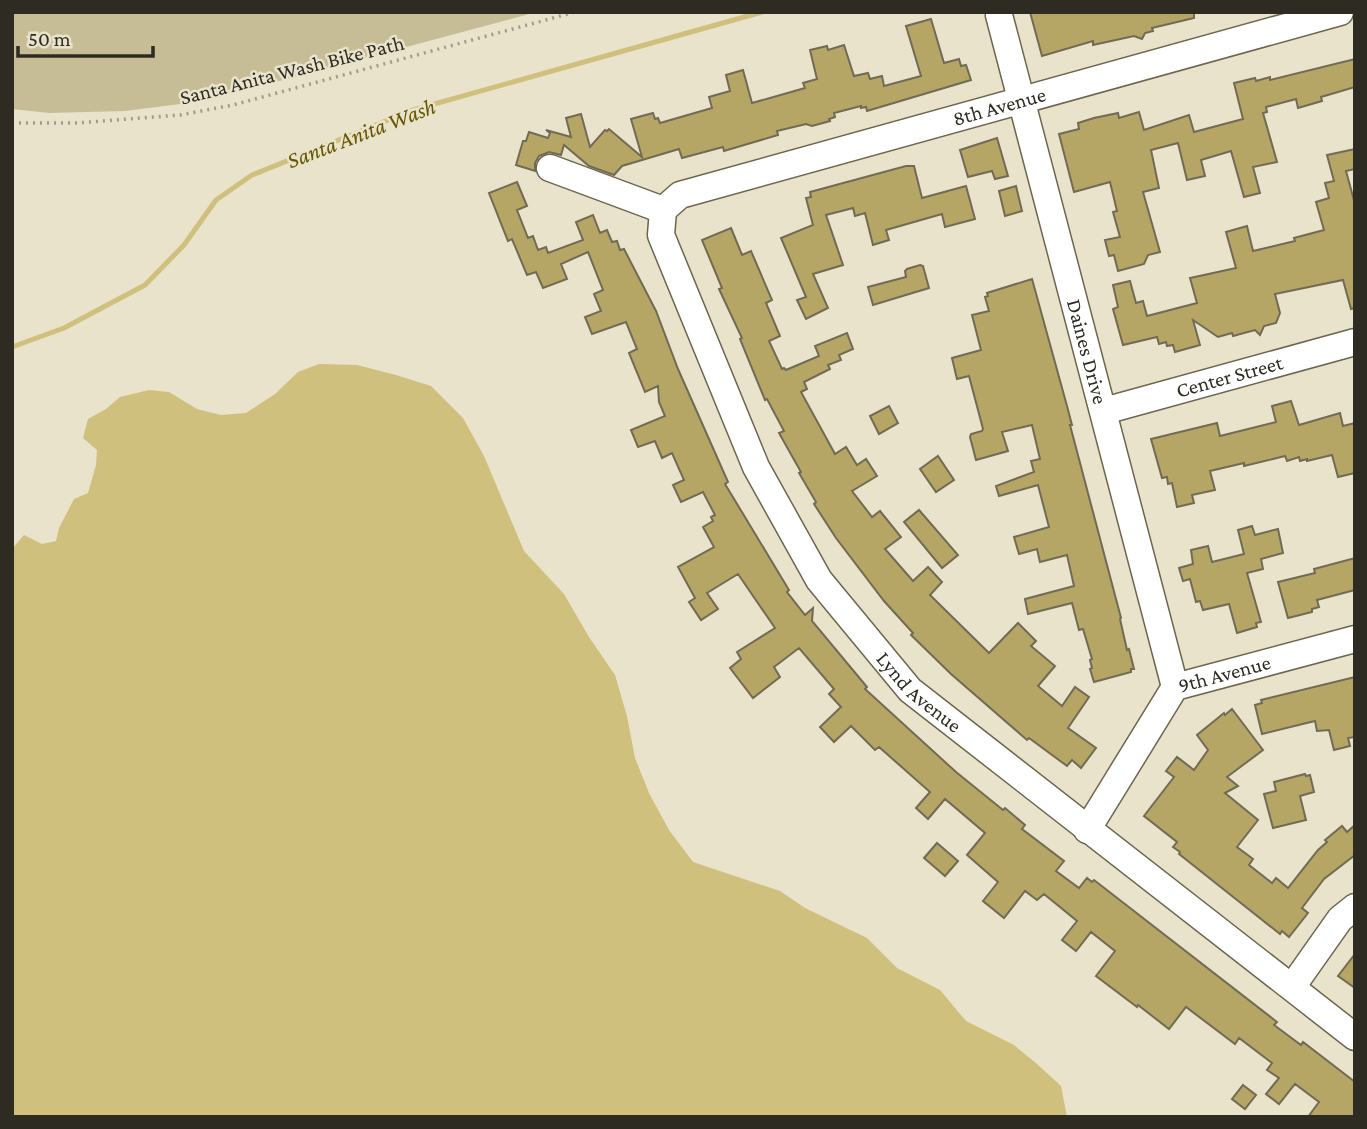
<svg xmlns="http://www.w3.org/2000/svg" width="1367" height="1129" viewBox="0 0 1367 1129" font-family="'Crimson Pro',serif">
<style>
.green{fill:#c6bd97}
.water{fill:#d0c07e}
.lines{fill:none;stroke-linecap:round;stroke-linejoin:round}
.stream{stroke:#d0c07e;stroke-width:5}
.building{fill:#b6a665;stroke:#716b55;stroke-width:2}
.minor-casing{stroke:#6b6650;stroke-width:29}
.path{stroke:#a19c89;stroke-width:3.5;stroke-dasharray:2 5;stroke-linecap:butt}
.minor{stroke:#fff;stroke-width:26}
.labels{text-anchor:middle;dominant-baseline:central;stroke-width:5;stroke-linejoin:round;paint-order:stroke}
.street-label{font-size:21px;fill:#2e2b22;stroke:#e8e3ca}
.water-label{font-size:23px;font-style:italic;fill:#665600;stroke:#e8e3ca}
</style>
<rect width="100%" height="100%" fill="#e8e3ca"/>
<polygon class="green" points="12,12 537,12 204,101 125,111 49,113 12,109"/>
<polygon class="water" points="319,364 357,365 396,375 431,386 463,418 484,456 524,551 564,594 589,637 615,675 627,716 635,758 649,793 669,830 693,862 780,891 805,908 867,938 897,968 940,990 966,1021 1014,1045 1037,1064 1061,1086 1067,1117 12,1117 12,549 24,535 42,544 56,541 59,528 74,499 88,493 96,465 97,450 83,438 88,419 106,409 120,397 149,390 169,392 197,409 221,415 246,413 275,394 298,372"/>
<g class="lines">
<polyline class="stream" points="12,347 64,328 145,285 184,245 216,200 252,175 413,110 762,12"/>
</g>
<g class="building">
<polygon points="1030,12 1194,12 1194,18 1152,28 1153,31 1145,33 1142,39 1134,36 1093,45 1093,41 1042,56"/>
<polygon points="931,19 944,63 959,59 961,66 966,65 971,80 867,111 866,107 861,108 861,106 834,113 835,117 829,119 830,121 812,126 806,124 777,131 778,135 724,151 723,147 682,158 679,149 622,166 614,175 589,166 564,145 561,155 549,152 539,156 535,163 535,171 516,165 523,141 526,141 529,132 548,138 550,133 546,130 571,137 566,118 581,114 590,147 605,130 607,131 609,129 642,157 631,119 653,113 655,119 658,118 660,123 712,108 709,97 730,91 726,75 743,70 752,103 805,88 803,83 817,79 810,50 827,46 828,50 844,45 854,76 868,73 870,79 882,76 884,86 921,76 906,26"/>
<polygon points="1355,59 1355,87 1321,97 1322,101 1298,108 1296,99 1266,107 1267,112 1263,113 1277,162 1253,167 1260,193 1244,197 1231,151 1201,160 1205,176 1187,180 1178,143 1151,150 1159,188 1143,192 1160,252 1148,255 1144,264 1118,271 1114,255 1109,256 1105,240 1120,237 1113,212 1117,211 1110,182 1074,192 1059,134 1079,129 1078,123 1094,118 1118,113 1119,118 1139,112 1144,130 1189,115 1194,132 1243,119 1234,83 1255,78 1256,81 1270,77 1270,80"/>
<polygon points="997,138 1008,176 995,179 992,171 968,177 960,150"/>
<polygon points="1355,149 1355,169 1346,171 1355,204 1355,308 1351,309 1343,280 1275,294 1280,313 1276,323 1264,326 1260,335 1255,330 1233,336 1232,333 1218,337 1193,320 1200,345 1175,352 1173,345 1167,346 1166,342 1159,344 1157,337 1123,345 1113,309 1118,307 1113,285 1130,281 1136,303 1143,301 1147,316 1197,303 1190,278 1236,268 1226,232 1247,226 1253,251 1295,241 1294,238 1324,230 1316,202 1329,198 1325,183 1334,181 1327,155"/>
<polygon points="906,166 914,166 922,198 966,186 975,219 945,227 942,214 886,230 889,240 873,245 865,213 855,216 853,208 826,215 843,265 813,274 828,308 806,319 797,300 806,297 781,238 813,225 806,198 811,197 810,192"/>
<polygon points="517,182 527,206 517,210 528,238 533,236 538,250 546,247 548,253 583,240 576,222 593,215 600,233 607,230 612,242 617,241 620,250 624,249 656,311 678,369 728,482 725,484 789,590 787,592 805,615 813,608 812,621 867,687 865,689 956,772 1003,810 1005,808 1025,825 1022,829 1064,861 1056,871 1079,888 1087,878 1092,882 1094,880 1277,1022 1274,1025 1301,1045 1303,1042 1355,1082 1355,1117 1308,1117 1319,1102 1295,1084 1279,1104 1266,1094 1279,1078 1267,1070 1272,1063 1239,1038 1235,1044 1186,1007 1169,1029 1138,1005 1137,1007 1096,976 1115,951 1091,932 1076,951 1062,940 1077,921 1044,894 1037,900 1025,891 1004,918 983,901 998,882 967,855 985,833 945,799 928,819 916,808 930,792 879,747 875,750 851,726 834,742 820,727 841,707 829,694 834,689 799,648 774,667 780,677 753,698 730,668 741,659 737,652 775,628 738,574 707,593 718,609 701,620 689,602 695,598 678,567 714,547 703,527 713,521 711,517 715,515 703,492 681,502 673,485 684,480 672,453 662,458 655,441 638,447 631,430 665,416 659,402 658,386 645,392 629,353 637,349 626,322 592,334 585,317 601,311 594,294 603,290 588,252 561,264 567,279 543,288 536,272 527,275 512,239 508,241 489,193"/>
<polygon points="1016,186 1022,211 1005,216 999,191"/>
<polygon points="731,228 742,255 751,251 772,300 766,303 780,336 769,341 782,369 784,368 786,370 819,356 815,346 847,333 853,349 839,355 841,360 828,365 830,369 804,382 807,389 801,392 835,454 846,447 857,465 866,459 877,476 852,491 872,517 880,511 901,537 885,549 913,581 928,567 942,582 930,595 989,653 1018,623 1036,641 1031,646 1055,666 1038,686 1062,706 1075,687 1089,697 1068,728 1096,748 1081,768 1072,760 1067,766 1029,738 1027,740 951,674 911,635 913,633 884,601 836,538 814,504 816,502 799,473 801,472 779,433 784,431 767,399 765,400 740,339 742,338 719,289 722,288 702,240"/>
<polygon points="920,265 923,266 929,288 873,305 868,287 906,277 905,271 907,269"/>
<polygon points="1032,279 1067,406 1072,425 1070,425 1121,618 1120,619 1127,650 1129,649 1134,669 1131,669 1131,672 1094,682 1090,669 1092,668 1090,660 1092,659 1083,629 1079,630 1072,603 1028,614 1025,599 1074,586 1067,555 1040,562 1037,549 1019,554 1014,537 1049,527 1038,485 999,496 996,486 1034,472 1031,461 1040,459 1032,425 1002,432 1008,451 976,460 970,437 971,434 982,431 983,429 969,376 957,379 952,358 981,350 972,315 989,311 985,297 988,296 987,293"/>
<polygon points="1291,401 1299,425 1340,413 1343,426 1355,423 1355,473 1338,477 1332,455 1307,461 1307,459 1300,461 1299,457 1287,461 1285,456 1244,466 1244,463 1210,471 1215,490 1192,495 1194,503 1177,507 1172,483 1168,484 1167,477 1162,478 1151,439 1217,423 1220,436 1276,422 1272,406"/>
<polygon points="889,406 898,423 879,434 870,416"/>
<polygon points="938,456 954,480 936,492 920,469"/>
<polygon points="919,510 958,555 942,568 904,522"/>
<polygon points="1252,526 1255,535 1278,529 1283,553 1261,559 1263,569 1247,573 1261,622 1256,623 1257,627 1237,633 1229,604 1203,610 1200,601 1196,602 1190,579 1183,581 1179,568 1193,564 1191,550 1208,546 1212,562 1244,554 1238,530"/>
<polygon points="1355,558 1355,590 1317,600 1319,607 1312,609 1312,612 1288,618 1278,582 1315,573 1314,569"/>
<polygon points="1355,677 1355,737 1348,738 1350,746 1334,750 1329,730 1317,731 1315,721 1262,734 1255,705 1262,703 1261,700"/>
<polygon points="1232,709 1263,750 1227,777 1238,786 1225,793 1258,820 1237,847 1253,859 1249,865 1272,883 1276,878 1288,888 1318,850 1327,842 1325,840 1342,826 1347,832 1355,825 1355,855 1324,879 1302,908 1308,913 1289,937 1282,931 1280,934 1179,854 1180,852 1173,847 1177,842 1144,816 1174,777 1166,771 1177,757 1194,770 1208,750 1197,735 1224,713 1225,715"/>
<polygon points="1305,774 1306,776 1310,775 1314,792 1300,796 1306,820 1273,828 1264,794 1276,791 1274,782"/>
<polygon points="937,843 958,861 945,876 924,858"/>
<polygon points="1355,954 1355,988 1338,976"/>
<polygon points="1243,1085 1256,1095 1245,1109 1232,1099"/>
</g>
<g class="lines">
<g class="minor-casing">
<g id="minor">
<path id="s1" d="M999,15L1175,687"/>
<polyline points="550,168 663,210"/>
<path id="s2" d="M663,210L661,235L756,467L819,580L910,690L1355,1037"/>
<path id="s3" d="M663,210L680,195L1340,12"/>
<path id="s4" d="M1104,411L1355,342"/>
<path id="s5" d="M1087,830L1175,687L1355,639"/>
<polyline points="1292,987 1340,919 1355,907"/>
</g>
</g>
<polyline class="path" points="12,123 77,123 180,115 233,105 575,12"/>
<use href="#minor" class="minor"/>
</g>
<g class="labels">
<g class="street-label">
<text transform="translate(292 70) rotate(-14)">Santa Anita Wash Bike Path</text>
<text stroke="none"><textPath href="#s3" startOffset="354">8th Avenue</textPath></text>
<text stroke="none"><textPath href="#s1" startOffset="348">Daines Drive</textPath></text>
<text stroke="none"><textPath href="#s4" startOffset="130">Center Street</textPath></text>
<text stroke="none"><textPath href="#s5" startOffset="219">9th Avenue</textPath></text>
<text stroke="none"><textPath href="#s2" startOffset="556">Lynd Avenue</textPath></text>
</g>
<g class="water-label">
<text transform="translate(361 133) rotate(-21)">Santa Anita Wash</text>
</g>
</g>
<rect width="1367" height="1129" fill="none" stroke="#2e2b22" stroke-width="28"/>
<path d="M18 46v10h135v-10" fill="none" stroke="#2e2b22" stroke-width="3.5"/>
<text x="28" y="46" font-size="21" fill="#2e2b22" stroke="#e8e3ca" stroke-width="5" paint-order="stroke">50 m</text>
</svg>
